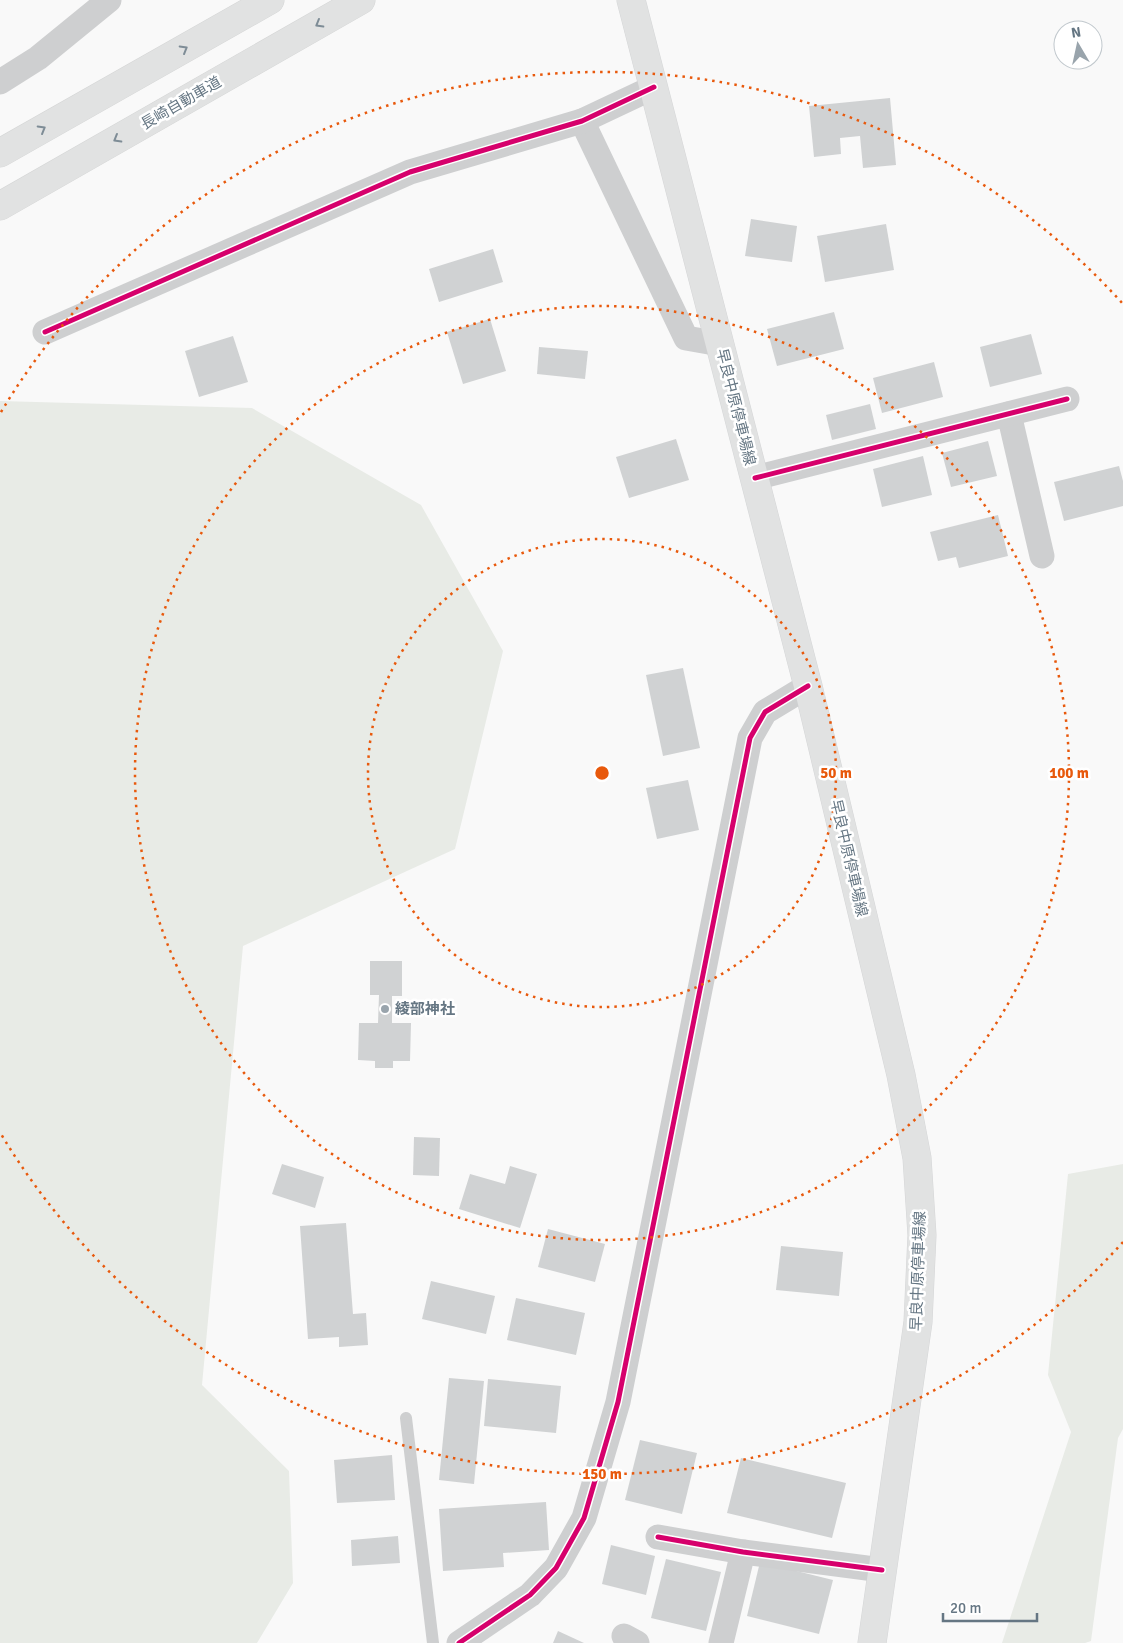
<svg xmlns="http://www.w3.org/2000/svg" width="1123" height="1643" viewBox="0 0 1123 1643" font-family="Signika,'Noto Sans JP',sans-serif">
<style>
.green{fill:#e8ebe6}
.building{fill:#d0d2d3}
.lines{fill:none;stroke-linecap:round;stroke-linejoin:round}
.secondary-casing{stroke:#d5d6d7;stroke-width:29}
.highway-casing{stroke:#d5d6d6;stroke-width:29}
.lane{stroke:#cecfd0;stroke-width:12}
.street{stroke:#cecfd0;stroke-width:25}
.secondary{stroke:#e1e2e2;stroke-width:28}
.highway{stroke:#e1e2e2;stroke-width:28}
.cycleway-casing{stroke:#fff;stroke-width:8}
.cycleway{stroke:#d6006c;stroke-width:5}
.oneway{stroke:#7e8c96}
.ring{fill:none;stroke:#e8590c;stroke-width:2.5;stroke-dasharray:2.5 5}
.poi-dot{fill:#99a4ac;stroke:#fff;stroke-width:2}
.labels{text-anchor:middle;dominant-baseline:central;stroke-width:5;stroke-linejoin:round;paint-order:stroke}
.street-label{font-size:15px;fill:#657683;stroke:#fff}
.poi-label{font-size:15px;font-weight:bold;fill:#657683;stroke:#fff;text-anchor:start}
.centre{fill:#e8590c;stroke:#fff;stroke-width:2.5}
.ring-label{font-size:15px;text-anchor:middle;font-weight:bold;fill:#e8590c;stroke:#fff;stroke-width:5;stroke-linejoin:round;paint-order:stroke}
</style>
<rect width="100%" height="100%" fill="#f9f9f9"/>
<g class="green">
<polygon points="0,401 252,408 421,505 503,651 455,849 243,946 202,1385 289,1471 293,1583 257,1643 0,1643"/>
<polygon points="1123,1164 1123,1429 1118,1438 1091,1641 1085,1643 1002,1643 1071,1432 1048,1375 1068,1174"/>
</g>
<g class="building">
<polygon points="890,98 896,165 863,168 860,136 840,138 841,154 814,157 809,106"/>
<polygon points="751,219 797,226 792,262 745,256"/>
<polygon points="886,224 894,270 825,282 817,236"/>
<polygon points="493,249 503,282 439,302 429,269"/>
<polygon points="834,312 844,349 777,366 767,329"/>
<polygon points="490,319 506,371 463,384 447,332"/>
<polygon points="1031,334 1042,374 990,387 980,347"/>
<polygon points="233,336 248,382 199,397 185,351"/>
<polygon points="539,347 588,351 585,379 537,374"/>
<polygon points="934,362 943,397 882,413 873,378"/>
<polygon points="870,404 876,429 832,440 826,415"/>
<polygon points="676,439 689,480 629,498 616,457"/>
<polygon points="988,441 997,476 951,487 942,453"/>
<polygon points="923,456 932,495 882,507 873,469"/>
<polygon points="1119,466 1123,481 1123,506 1064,521 1054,482"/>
<polygon points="998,515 1008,556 959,568 956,557 938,561 930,532"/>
<polygon points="683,668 700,748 663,756 646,675"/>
<polygon points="688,780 699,830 657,839 646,788"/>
<polygon points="370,961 402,961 402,996 392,996 392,1023 411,1023 410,1061 393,1061 393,1068 375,1068 375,1061 358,1060 359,1023 378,1023 379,995 370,995"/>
<polygon points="414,1137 440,1138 439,1176 413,1175"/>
<polygon points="282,1164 324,1177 315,1208 272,1194"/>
<polygon points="510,1166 537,1174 520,1228 459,1209 470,1174 505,1184"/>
<polygon points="346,1223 353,1314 366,1313 368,1345 339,1347 339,1337 308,1339 300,1226"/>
<polygon points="548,1229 605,1244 595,1282 538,1267"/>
<polygon points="781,1246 843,1252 839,1296 776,1290"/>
<polygon points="431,1281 495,1296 486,1334 422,1319"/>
<polygon points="516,1298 585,1313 576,1355 507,1340"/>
<polygon points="449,1378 484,1381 474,1484 439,1480"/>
<polygon points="488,1379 561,1386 556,1433 484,1426"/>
<polygon points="640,1440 697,1453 682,1514 625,1500"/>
<polygon points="392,1455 395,1500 337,1503 334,1460"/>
<polygon points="741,1458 846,1483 832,1538 727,1513"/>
<polygon points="546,1502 549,1550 503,1553 504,1567 443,1571 439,1509"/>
<polygon points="398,1536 400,1563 352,1566 351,1540"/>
<polygon points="611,1545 655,1556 646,1595 602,1584"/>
<polygon points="666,1559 721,1572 706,1631 651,1618"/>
<polygon points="760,1562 833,1580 819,1634 747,1616"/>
<polygon points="558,1631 584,1643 553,1643"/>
</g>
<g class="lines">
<g class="secondary-casing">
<polyline id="secondary" points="631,0 808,686 901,1075 917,1158 922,1235 918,1322 872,1643"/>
</g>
<g class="highway-casing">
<g id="highway">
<polyline points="0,153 270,0"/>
<polyline points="0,206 361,0"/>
</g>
</g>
<polyline class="lane" points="406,1418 433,1643"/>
<g class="street">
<polyline points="0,82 38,58 109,0"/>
<polyline points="582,121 686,338 720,344"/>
<polyline points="45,332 410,172 582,121 654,87"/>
<polyline points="1009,414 1042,556"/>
<polyline points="755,478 1067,399"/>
<polyline points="658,1537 743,1552 882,1570"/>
<polyline points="624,1636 637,1643"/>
<polyline points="459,1643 530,1595 556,1568 584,1518 618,1402 750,738 765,712 808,686"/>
<polyline points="721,1643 743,1552"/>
</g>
<use href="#secondary" class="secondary"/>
<use href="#highway" class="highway"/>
<g class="cycleway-casing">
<g id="cycleway">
<polyline points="45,332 410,172 582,121 654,87"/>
<polyline points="755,478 1067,399"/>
<polyline points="658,1537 743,1552 882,1570"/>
<polyline points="459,1643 530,1595 556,1568 584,1518 618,1402 750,738 765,712 808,686"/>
</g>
</g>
<use href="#cycleway" class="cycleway"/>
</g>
<defs><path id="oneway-chevron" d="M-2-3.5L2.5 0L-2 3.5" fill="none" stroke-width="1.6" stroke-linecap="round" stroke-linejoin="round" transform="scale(1.25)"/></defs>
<g class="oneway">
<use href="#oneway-chevron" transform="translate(319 24) rotate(150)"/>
<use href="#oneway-chevron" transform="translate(184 49) rotate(-30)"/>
<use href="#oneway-chevron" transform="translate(42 129) rotate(-30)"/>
<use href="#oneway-chevron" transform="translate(117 139) rotate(150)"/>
</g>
<g class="ring">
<circle cx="602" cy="773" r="234"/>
<circle cx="602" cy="773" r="467"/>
<path d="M1123 1242A701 701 0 0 1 1 1134M1 412A701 701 0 0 1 1123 304"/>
</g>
<circle class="poi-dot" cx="385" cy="1009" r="5"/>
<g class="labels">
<g class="street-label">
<text transform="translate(181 103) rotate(-30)">長崎自動車道</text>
<text transform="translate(736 407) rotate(76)">早良中原停車場線</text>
<text transform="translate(849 858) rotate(77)">早良中原停車場線</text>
<text transform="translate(918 1271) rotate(-88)">早良中原停車場線</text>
</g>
<g class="poi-label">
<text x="395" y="1009">綾部神社</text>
</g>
</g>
<circle cx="602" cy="773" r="8" class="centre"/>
<g class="ring-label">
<text x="836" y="778">50 m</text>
<text x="1069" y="778">100 m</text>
<text x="602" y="1479">150 m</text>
</g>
<g transform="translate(1078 45) rotate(351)"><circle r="24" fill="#ffffff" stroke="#c1c8cd"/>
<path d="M0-4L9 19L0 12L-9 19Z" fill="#99a4ac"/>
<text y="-8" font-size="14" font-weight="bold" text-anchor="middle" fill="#657683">N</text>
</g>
<path d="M943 1613v8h94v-8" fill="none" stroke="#657683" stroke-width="2.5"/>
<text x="950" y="1613" font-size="15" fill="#657683" stroke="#ffffff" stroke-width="4" paint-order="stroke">20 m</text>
</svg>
